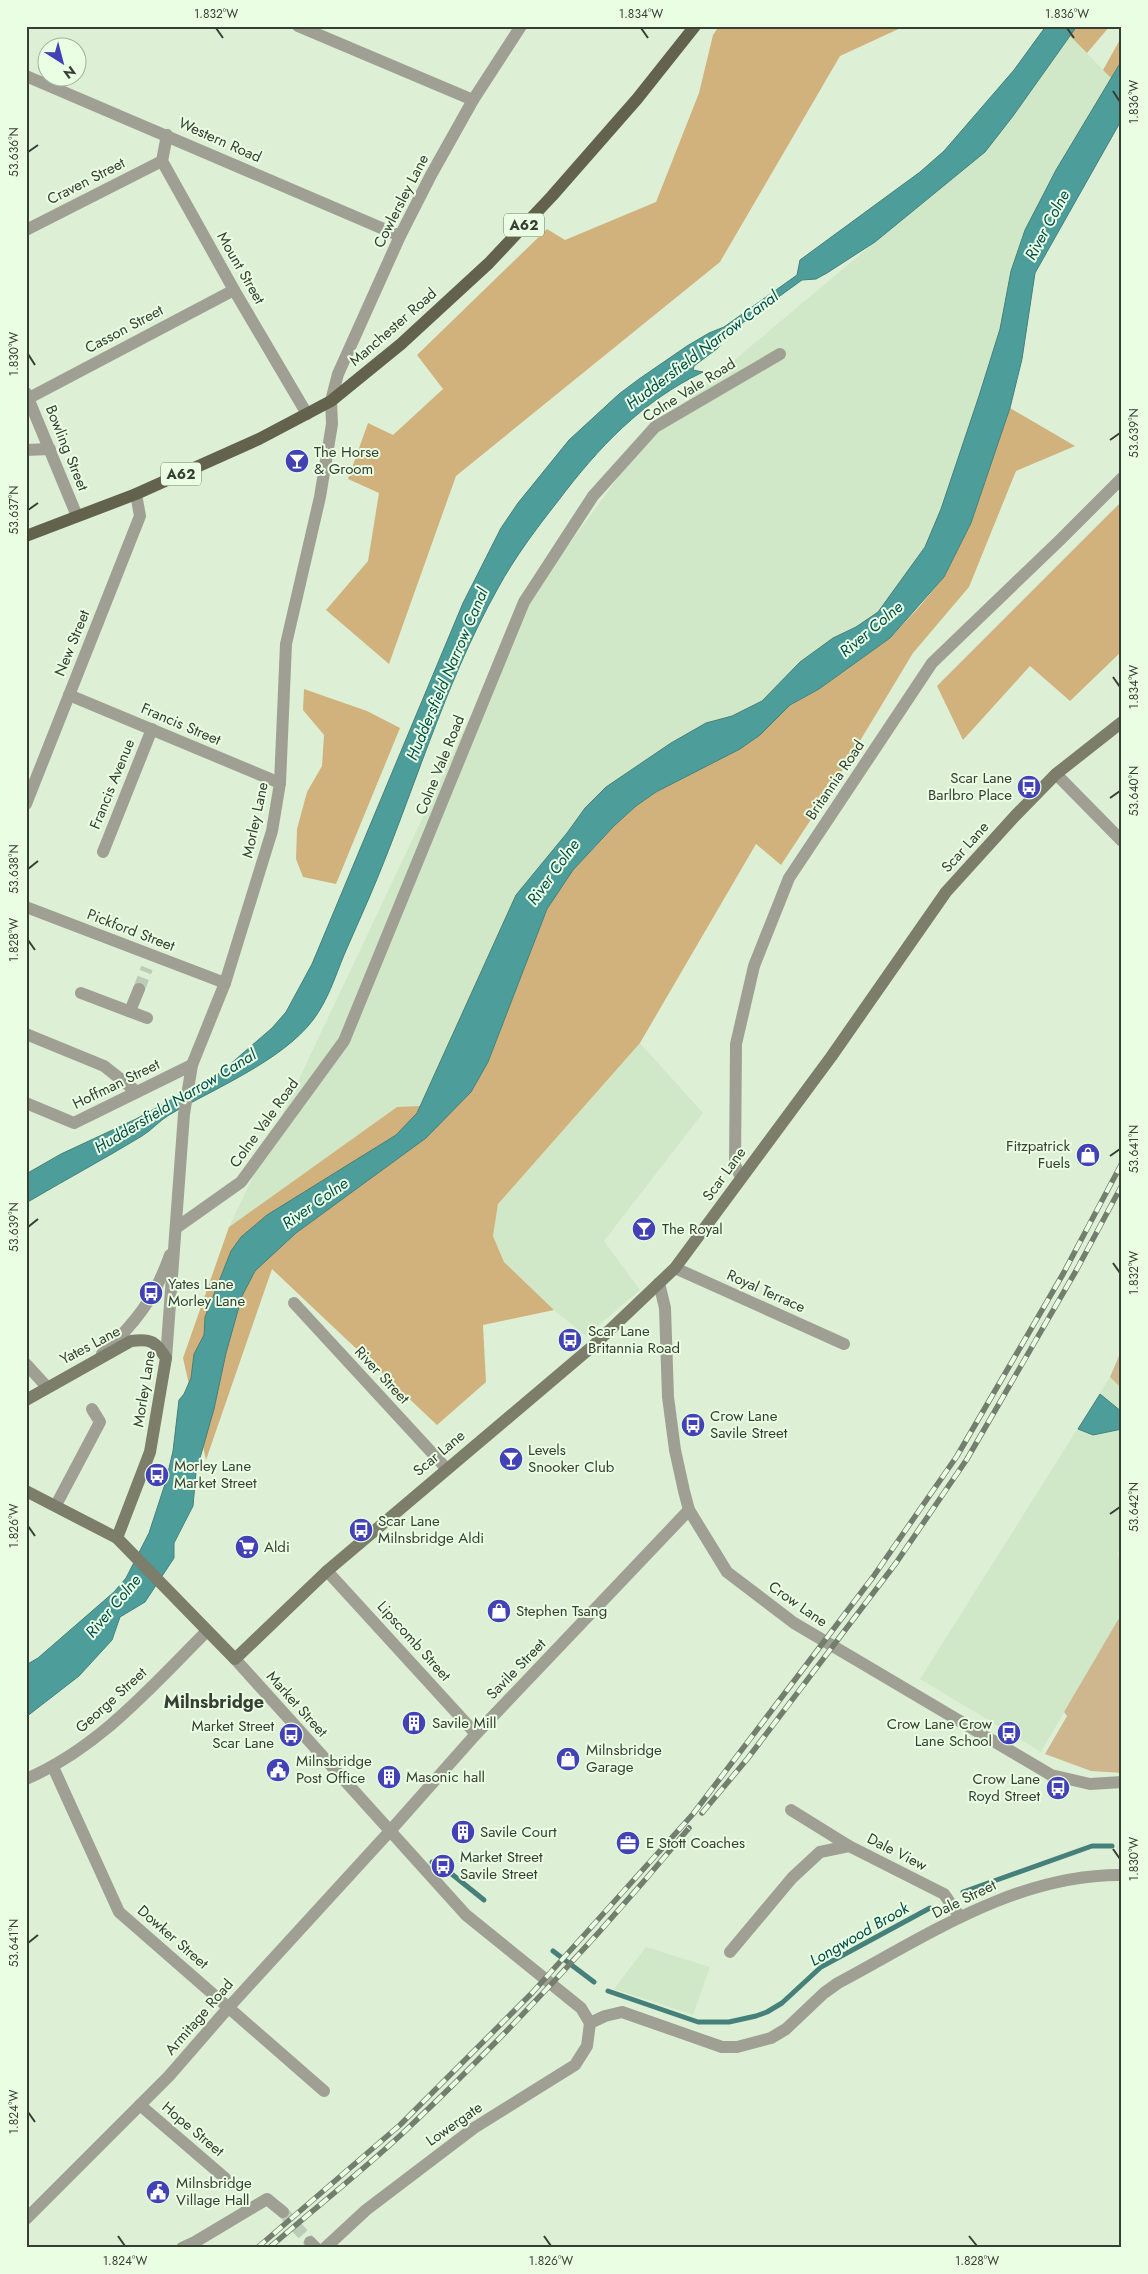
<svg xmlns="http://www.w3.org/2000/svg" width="1148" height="2274" viewBox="0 0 1148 2274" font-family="Jost,sans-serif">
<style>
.built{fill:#d0e8c7}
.green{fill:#ceb78e}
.forest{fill:#d1b27d}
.water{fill:#4d9d9a;stroke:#46807b}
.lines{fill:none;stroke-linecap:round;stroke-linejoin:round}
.stream{stroke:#46807b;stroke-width:5}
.minor-tunnel{stroke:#bcccb6;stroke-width:12;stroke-dasharray:12 6;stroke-linecap:butt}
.minor{stroke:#9fa093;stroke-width:12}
.tertiary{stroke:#9fa093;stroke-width:12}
.secondary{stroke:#7c7d6a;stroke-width:12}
.primary{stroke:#63634d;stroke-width:12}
.rail-casing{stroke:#737e6e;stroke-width:5.5}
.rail{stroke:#eafee3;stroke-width:4;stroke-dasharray:11;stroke-linecap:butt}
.ticks{fill:none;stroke:#373e34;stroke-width:2}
.labels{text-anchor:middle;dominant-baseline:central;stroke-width:4;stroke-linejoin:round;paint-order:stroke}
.shield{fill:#eafee3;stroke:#6d7868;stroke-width:1}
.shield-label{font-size:14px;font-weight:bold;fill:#373e34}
.street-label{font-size:15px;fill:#373e34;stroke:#eafee3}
.poi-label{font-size:15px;fill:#373e34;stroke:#eafee3;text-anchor:start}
.water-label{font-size:16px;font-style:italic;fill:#004d4c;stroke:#eafee3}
.quarter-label{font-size:18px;font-weight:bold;fill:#373e34;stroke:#eafee3}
.neatline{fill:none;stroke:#373e34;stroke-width:2}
.ticks-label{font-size:12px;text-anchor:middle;fill:#373e34}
</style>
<rect width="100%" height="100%" fill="#ddf0d6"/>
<g class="built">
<polygon points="1070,36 1111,78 1056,170 1025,230 1011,271 1000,329 979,396 941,509 925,547 878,612 856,627 833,638 800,662 762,701 732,716 706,723 606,787 585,808 567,833 516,895 469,1003 420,1106 396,1108 229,1227 521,610 655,427 875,242 985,152 1013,116"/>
<polygon points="640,1043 703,1113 604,1241 640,1290 586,1336 554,1310 504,1262 493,1236 498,1204"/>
<polygon points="1110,1377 1122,1389 1122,1546 1117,1554 1122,1557 1122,1613 1041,1752 920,1679"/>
<polygon points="646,1947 710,1967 693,2015 614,1989"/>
</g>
<g class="green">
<polygon points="1122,1349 1122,1389 1110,1377"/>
<polygon points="1122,1613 1122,1773 1091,1771 1045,1754 1067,1716 1064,1712"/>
</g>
<g class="forest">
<polygon points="719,26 905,26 840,56 720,262 456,476 389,664 326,610 368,561 379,493 348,479 368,423 393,435 443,389 417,355 547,229 565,240 656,202 699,93 713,35"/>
<polygon points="1077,26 1110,26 1087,53 1070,36"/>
<polygon points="1122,36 1122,60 1111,78 1103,70"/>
<polygon points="1010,408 1075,446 1016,471 969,587 913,653 831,789 781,865 756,844 640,1043 498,1204 493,1236 504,1262 554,1310 483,1325 486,1382 437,1425 272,1269 206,1460 183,1358 229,1227 397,1107 420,1106 471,1091 488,1062 547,909 573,870 614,826 636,806 656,792 760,735 790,705 819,689 890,638 920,606 944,577 971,523"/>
<polygon points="1122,501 1122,651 1070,701 1030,666 963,740 937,686"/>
<polygon points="304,689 367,711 400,728 336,884 303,877 296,859 297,829 307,792 322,766 324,735 303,710"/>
</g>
<g class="water">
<path d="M1046,26H1077L1013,116L985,152L875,242L827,273L816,279L802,280L730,332L718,348L694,366L693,370L703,372C642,401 598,448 558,501C536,529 515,557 498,588C443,686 413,796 369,898C361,917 352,936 344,955C335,977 328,1000 313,1020C282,1061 213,1089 169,1115C159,1121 152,1130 142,1136C104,1159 65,1180 26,1203V1174L61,1154L136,1119L220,1073L272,1028L286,1012L312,964L463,603L501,528L518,503L569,440L619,394L639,379L687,346L709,333L724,327L797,275L800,260L920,172L944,151L1014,70Z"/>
<polygon points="1122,60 1122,119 1035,273 1022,359 1010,408 971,523 944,577 890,638 819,689 790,705 760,735 740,749 656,792 636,806 614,826 573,870 547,909 488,1062 471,1092 426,1138 296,1233 255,1271 242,1296 226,1353 214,1409 196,1472 193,1506 174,1543 174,1558 145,1602 120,1617 112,1640 79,1676 26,1717 26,1665 38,1658 114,1592 126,1578 149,1533 166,1481 173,1451 179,1400 184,1394 191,1378 194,1354 204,1335 205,1317 231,1251 241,1237 267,1215 396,1135 417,1113 516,895 567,833 585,808 606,787 671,743 706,723 732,716 762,701 800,662 833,638 856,627 878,612 925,547 941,509 979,396 1000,329 1011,271 1025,230 1056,170"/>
<polygon points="1100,1394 1122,1412 1122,1429 1093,1435 1078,1429"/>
</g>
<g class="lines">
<g class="stream">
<polyline points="432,1862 438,1863 484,1900"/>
<polyline points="963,1892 1092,1846 1112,1846"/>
<polyline points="553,1951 594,1982"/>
<polyline points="608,1991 698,2022 729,2022 756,2016 767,2012 782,2003 821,1967 930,1908"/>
</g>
<g class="minor-tunnel">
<polyline points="139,989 147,968"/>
<polyline points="283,2212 310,2242"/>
</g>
<g class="minor">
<polyline points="298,26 473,100"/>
<polyline points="26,76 400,236"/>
<polyline points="167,135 162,161 234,290 307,414"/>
<polyline points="26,230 162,161"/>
<polyline points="26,393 77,516"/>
<polyline points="29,398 234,290"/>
<polyline points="26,450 50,449"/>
<polyline points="69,695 280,783"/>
<polyline points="1056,774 1122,841"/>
<polyline points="26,804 140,516 136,494"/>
<polyline points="103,852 152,729"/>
<polyline points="26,907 225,983"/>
<polyline points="81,993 147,1018"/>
<polyline points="130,1011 139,989"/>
<polyline points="26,1034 104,1066 137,1092"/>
<polyline points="26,1103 74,1123 192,1065"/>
<polyline points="176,1228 241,1182 344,1041 524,602 593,496 655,427 780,354"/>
<polyline points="675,1268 844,1344"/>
<polyline points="294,1303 446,1468"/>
<polyline points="26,1364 47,1387"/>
<polyline points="56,1505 100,1422 92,1409"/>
<polyline points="327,1571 476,1734"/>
<polyline points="53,1767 119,1912 324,2091"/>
<path d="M26,1779C99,1748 152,1686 207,1631"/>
<polyline points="791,1810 849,1846"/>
<polyline points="730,1952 792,1878 820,1852 849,1846 944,1894 960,1917"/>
<polyline points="140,2105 225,2178"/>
<polyline points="26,2219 169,2076 229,2007 390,1831"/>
<polyline points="310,2242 316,2248"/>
<polyline points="182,2248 195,2242 267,2199 283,2212"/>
</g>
<g class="tertiary">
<polyline points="741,1177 735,1165 736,1044 754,966 789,878 932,663 1060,540 1122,478"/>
<polyline points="659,1283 665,1308 668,1397 675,1450 684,1491 689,1510 727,1572 794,1623 1051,1775 1090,1784 1122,1782"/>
<path d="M102,1354C135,1324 155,1298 170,1255"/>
<polyline points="166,1358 184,1114 192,1065 225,983 272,831 280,783 286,644 320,497 332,424 331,401 338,374 400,236 431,175 473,100 521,26"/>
<polyline points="235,1659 466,1915 581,2008 590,2023"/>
<polyline points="390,1831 476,1734 689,1510"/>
<path d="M590,2023L605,2016L622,2012L722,2047H737L771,2038L786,2029L824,1993L838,1983C928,1935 1017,1874 1122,1875"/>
<polyline points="325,2248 366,2210 474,2128 575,2065 587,2046 590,2023"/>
</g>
<g class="secondary">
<path d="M26,1400L131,1341C152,1338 155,1342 166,1358L150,1452L117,1538"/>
<polyline points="26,1491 117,1538 235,1659 327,1571 594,1345 675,1268 831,1057 946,892 1015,816 1056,774 1122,722"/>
</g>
<polyline class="primary" points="26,536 136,494 259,439 331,401 401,344 489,263 552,196 637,99 695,26"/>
<g class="rail-casing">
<g id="rail">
<polyline points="702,1813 748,1758 896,1563 967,1459 1077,1269 1122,1185"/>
<polyline points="257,2248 400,2125 532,1993 693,1814 873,1577 957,1456 1063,1274 1122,1163"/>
<path d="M269,2248C314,2209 361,2172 404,2132C505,2037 600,1935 689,1828"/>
</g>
</g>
<use href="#rail" class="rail"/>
</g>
<path class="ticks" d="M216,28L223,38M641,28L648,38M1067,28L1074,38M1113,91L1120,102M28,152L38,145M28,354L35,365M1110,440L1120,433M28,510L38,503M1113,677L1120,687M1110,798L1120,791M28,869L38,861M28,940L35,950M1110,1156L1120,1149M28,1227L38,1219M1113,1263L1120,1273M1110,1514L1120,1507M28,1526L35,1536M1113,1849L1120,1859M28,1943L38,1935M28,2112L35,2122M118,2236L125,2246M544,2236L551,2246M969,2236L977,2246"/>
<defs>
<g id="bar-disc" transform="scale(1.25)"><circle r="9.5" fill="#4241b6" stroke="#eafee3"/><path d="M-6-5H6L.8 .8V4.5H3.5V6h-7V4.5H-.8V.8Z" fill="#fff"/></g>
<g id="bus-disc" transform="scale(1.25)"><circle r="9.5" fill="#4241b6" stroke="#eafee3"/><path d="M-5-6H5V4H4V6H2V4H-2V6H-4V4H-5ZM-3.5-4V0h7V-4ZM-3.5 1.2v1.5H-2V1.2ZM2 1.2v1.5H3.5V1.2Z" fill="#fff"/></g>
<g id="shop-disc" transform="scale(1.25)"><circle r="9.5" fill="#4241b6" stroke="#eafee3"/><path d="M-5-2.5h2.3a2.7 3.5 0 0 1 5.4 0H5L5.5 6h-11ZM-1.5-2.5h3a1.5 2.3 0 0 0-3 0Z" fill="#fff"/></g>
<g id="supermarket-disc" transform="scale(1.25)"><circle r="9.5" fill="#4241b6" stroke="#eafee3"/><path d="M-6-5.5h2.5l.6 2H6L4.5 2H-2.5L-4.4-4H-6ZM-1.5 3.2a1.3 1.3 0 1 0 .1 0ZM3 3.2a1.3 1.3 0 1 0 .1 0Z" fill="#fff"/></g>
<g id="building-disc" transform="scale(1.25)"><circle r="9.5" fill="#4241b6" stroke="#eafee3"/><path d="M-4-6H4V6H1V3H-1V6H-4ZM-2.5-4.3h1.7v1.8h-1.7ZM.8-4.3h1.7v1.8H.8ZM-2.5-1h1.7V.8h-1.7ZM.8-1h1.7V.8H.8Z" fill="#fff"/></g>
<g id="civic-disc" transform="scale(1.25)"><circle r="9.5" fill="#4241b6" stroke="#eafee3"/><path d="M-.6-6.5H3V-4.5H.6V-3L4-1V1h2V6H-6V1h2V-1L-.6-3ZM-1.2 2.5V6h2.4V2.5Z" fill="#fff"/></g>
<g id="office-disc" transform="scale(1.25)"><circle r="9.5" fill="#4241b6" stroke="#eafee3"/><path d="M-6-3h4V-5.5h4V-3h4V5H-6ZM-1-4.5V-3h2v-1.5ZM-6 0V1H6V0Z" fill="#fff"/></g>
</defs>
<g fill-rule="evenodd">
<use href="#bar-disc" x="297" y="461"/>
<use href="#bus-disc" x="1029" y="787"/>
<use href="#shop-disc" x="1088" y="1155"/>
<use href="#bar-disc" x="644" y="1229"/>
<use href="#bus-disc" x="151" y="1293"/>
<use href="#bus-disc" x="570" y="1340"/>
<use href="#bus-disc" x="693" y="1425"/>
<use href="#bar-disc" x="511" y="1459"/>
<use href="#bus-disc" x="157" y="1475"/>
<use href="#bus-disc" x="361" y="1530"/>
<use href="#supermarket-disc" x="247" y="1547"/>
<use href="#shop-disc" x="499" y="1611"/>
<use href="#building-disc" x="414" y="1723"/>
<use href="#bus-disc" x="1009" y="1733"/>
<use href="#bus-disc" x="291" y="1735"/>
<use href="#shop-disc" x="568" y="1759"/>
<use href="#civic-disc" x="278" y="1770"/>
<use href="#building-disc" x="389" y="1777"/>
<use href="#bus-disc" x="1058" y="1788"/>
<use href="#building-disc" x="463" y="1832"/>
<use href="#office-disc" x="628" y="1843"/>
<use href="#bus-disc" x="443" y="1866"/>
<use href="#civic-disc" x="158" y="2192"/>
</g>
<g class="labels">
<g class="shield">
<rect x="504" y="213.5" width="40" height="23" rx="4"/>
<rect x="161" y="462.5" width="40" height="23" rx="4"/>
</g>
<g class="shield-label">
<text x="524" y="225">A62</text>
<text x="181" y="474">A62</text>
</g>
<g class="street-label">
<text transform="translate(220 140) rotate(24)">Western Road</text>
<text transform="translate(86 181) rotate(-27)">Craven Street</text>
<text transform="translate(401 201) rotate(-63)">Cowlersley Lane</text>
<text transform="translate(241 268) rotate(60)">Mount Street</text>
<text transform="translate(393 327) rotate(-41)">Manchester Road</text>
<text transform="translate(124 329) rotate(-28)">Casson Street</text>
<text transform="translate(689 390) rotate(-32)">Colne Vale Road</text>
<text transform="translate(67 448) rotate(68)">Bowling Street</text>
<text transform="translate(72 643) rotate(-68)">New Street</text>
<text transform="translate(181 724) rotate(23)">Francis Street</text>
<text transform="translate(440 765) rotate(-68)">Colne Vale Road</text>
<text transform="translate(835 780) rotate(-56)">Britannia Road</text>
<text transform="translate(112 784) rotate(-68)">Francis Avenue</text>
<text transform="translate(255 820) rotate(-78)">Morley Lane</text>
<text transform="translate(965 847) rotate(-48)">Scar Lane</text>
<text transform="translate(131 930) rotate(21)">Pickford Street</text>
<text transform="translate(116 1084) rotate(-26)">Hoffman Street</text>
<text transform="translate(264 1123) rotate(-54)">Colne Vale Road</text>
<text transform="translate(724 1174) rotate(-54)">Scar Lane</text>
<text transform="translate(766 1291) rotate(24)">Royal Terrace</text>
<text transform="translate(90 1345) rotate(-28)">Yates Lane</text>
<text transform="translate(382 1375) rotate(47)">River Street</text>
<text transform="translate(144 1389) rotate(-81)">Morley Lane</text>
<text transform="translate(439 1453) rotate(-40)">Scar Lane</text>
<text transform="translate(798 1604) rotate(35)">Crow Lane</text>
<text transform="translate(414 1641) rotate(48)">Lipscomb Street</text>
<text transform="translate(516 1669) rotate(-46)">Savile Street</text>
<text transform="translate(111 1700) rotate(-42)">George Street</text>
<text transform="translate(297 1704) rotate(48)">Market Street</text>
<text transform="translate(897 1852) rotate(27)">Dale View</text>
<text transform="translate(964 1899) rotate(-26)">Dale Street</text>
<text transform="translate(173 1937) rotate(41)">Dowker Street</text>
<text transform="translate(199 2017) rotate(-49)">Armitage Road</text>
<text transform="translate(454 2124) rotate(-35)">Lowergate</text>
<text transform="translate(193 2129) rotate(40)">Hope Street</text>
</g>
<g class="poi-label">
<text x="314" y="452">The Horse<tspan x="314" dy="17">&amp; Groom</tspan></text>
<text x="1012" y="778" text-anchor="end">Scar Lane<tspan x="1012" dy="17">Barlbro Place</tspan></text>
<text x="1070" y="1146" text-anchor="end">Fitzpatrick<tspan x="1070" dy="17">Fuels</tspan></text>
<text x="662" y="1229">The Royal</text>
<text x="168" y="1284">Yates Lane<tspan x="168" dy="17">Morley Lane</tspan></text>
<text x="588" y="1331">Scar Lane<tspan x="588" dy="17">Britannia Road</tspan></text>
<text x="710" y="1416">Crow Lane<tspan x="710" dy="17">Savile Street</tspan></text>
<text x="528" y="1450">Levels<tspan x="528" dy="17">Snooker Club</tspan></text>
<text x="174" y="1466">Morley Lane<tspan x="174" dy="17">Market Street</tspan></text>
<text x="378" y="1521">Scar Lane<tspan x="378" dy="17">Milnsbridge Aldi</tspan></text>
<text x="264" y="1547">Aldi</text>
<text x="516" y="1611">Stephen Tsang</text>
<text x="432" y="1723">Savile Mill</text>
<text x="992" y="1724" text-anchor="end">Crow Lane Crow<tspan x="992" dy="17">Lane School</tspan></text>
<text x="274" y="1726" text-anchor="end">Market Street<tspan x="274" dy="17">Scar Lane</tspan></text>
<text x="586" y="1750">Milnsbridge<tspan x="586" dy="17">Garage</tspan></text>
<text x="296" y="1761">Milnsbridge<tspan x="296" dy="17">Post Office</tspan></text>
<text x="406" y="1777">Masonic hall</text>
<text x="1040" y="1779" text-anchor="end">Crow Lane<tspan x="1040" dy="17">Royd Street</tspan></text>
<text x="480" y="1832">Savile Court</text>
<text x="646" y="1843">E Stott Coaches</text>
<text x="460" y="1857">Market Street<tspan x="460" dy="17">Savile Street</tspan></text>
<text x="176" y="2183">Milnsbridge<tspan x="176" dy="17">Village Hall</tspan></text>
</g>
<g class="water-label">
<text transform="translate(1047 225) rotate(-62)">River Colne</text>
<text transform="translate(702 350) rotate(-37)">Huddersfield Narrow Canal</text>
<text transform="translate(871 629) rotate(-40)">River Colne</text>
<text transform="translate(447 674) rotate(-67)">Huddersfield Narrow Canal</text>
<text transform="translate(553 872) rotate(-54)">River Colne</text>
<text transform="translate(175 1101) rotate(-31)">Huddersfield Narrow Canal</text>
<text transform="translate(315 1203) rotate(-35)">River Colne</text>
<text transform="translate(113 1606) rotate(-50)">River Colne</text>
<text transform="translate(859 1934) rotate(-30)">Longwood Brook</text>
</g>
<g class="quarter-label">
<text x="214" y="1702">Milnsbridge</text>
</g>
</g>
<rect width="1148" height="2274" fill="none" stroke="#eafee3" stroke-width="55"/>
<g transform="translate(62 62) rotate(144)"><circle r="24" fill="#eafee3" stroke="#a2b19d"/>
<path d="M0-4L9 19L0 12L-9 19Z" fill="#4241b6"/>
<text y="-8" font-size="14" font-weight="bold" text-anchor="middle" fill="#373e34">N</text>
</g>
<rect x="28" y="28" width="1092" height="2218" class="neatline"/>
<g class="ticks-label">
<text x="216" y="18">1.832°W</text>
<text x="641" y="18">1.834°W</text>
<text x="1067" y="18">1.836°W</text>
<text transform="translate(1134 102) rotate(-90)" y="4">1.836°W</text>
<text transform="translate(14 152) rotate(-90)" y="4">53.636°N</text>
<text transform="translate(14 354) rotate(-90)" y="4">1.830°W</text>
<text transform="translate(1134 433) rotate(-90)" y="4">53.639°N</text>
<text transform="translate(14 510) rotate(-90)" y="4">53.637°N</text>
<text transform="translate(1134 687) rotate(-90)" y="4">1.834°W</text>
<text transform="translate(1134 791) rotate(-90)" y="4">53.640°N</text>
<text transform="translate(14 869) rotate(-90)" y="4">53.638°N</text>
<text transform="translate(14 940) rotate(-90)" y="4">1.828°W</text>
<text transform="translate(1134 1149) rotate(-90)" y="4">53.641°N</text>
<text transform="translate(14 1227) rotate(-90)" y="4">53.639°N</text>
<text transform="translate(1134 1273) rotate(-90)" y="4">1.832°W</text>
<text transform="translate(1134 1507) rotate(-90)" y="4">53.642°N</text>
<text transform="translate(14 1526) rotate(-90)" y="4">1.826°W</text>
<text transform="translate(1134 1859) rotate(-90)" y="4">1.830°W</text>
<text transform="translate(14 1943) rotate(-90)" y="4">53.641°N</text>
<text transform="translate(14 2112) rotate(-90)" y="4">1.824°W</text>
<text x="125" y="2265">1.824°W</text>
<text x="551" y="2265">1.826°W</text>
<text x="977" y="2265">1.828°W</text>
</g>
</svg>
